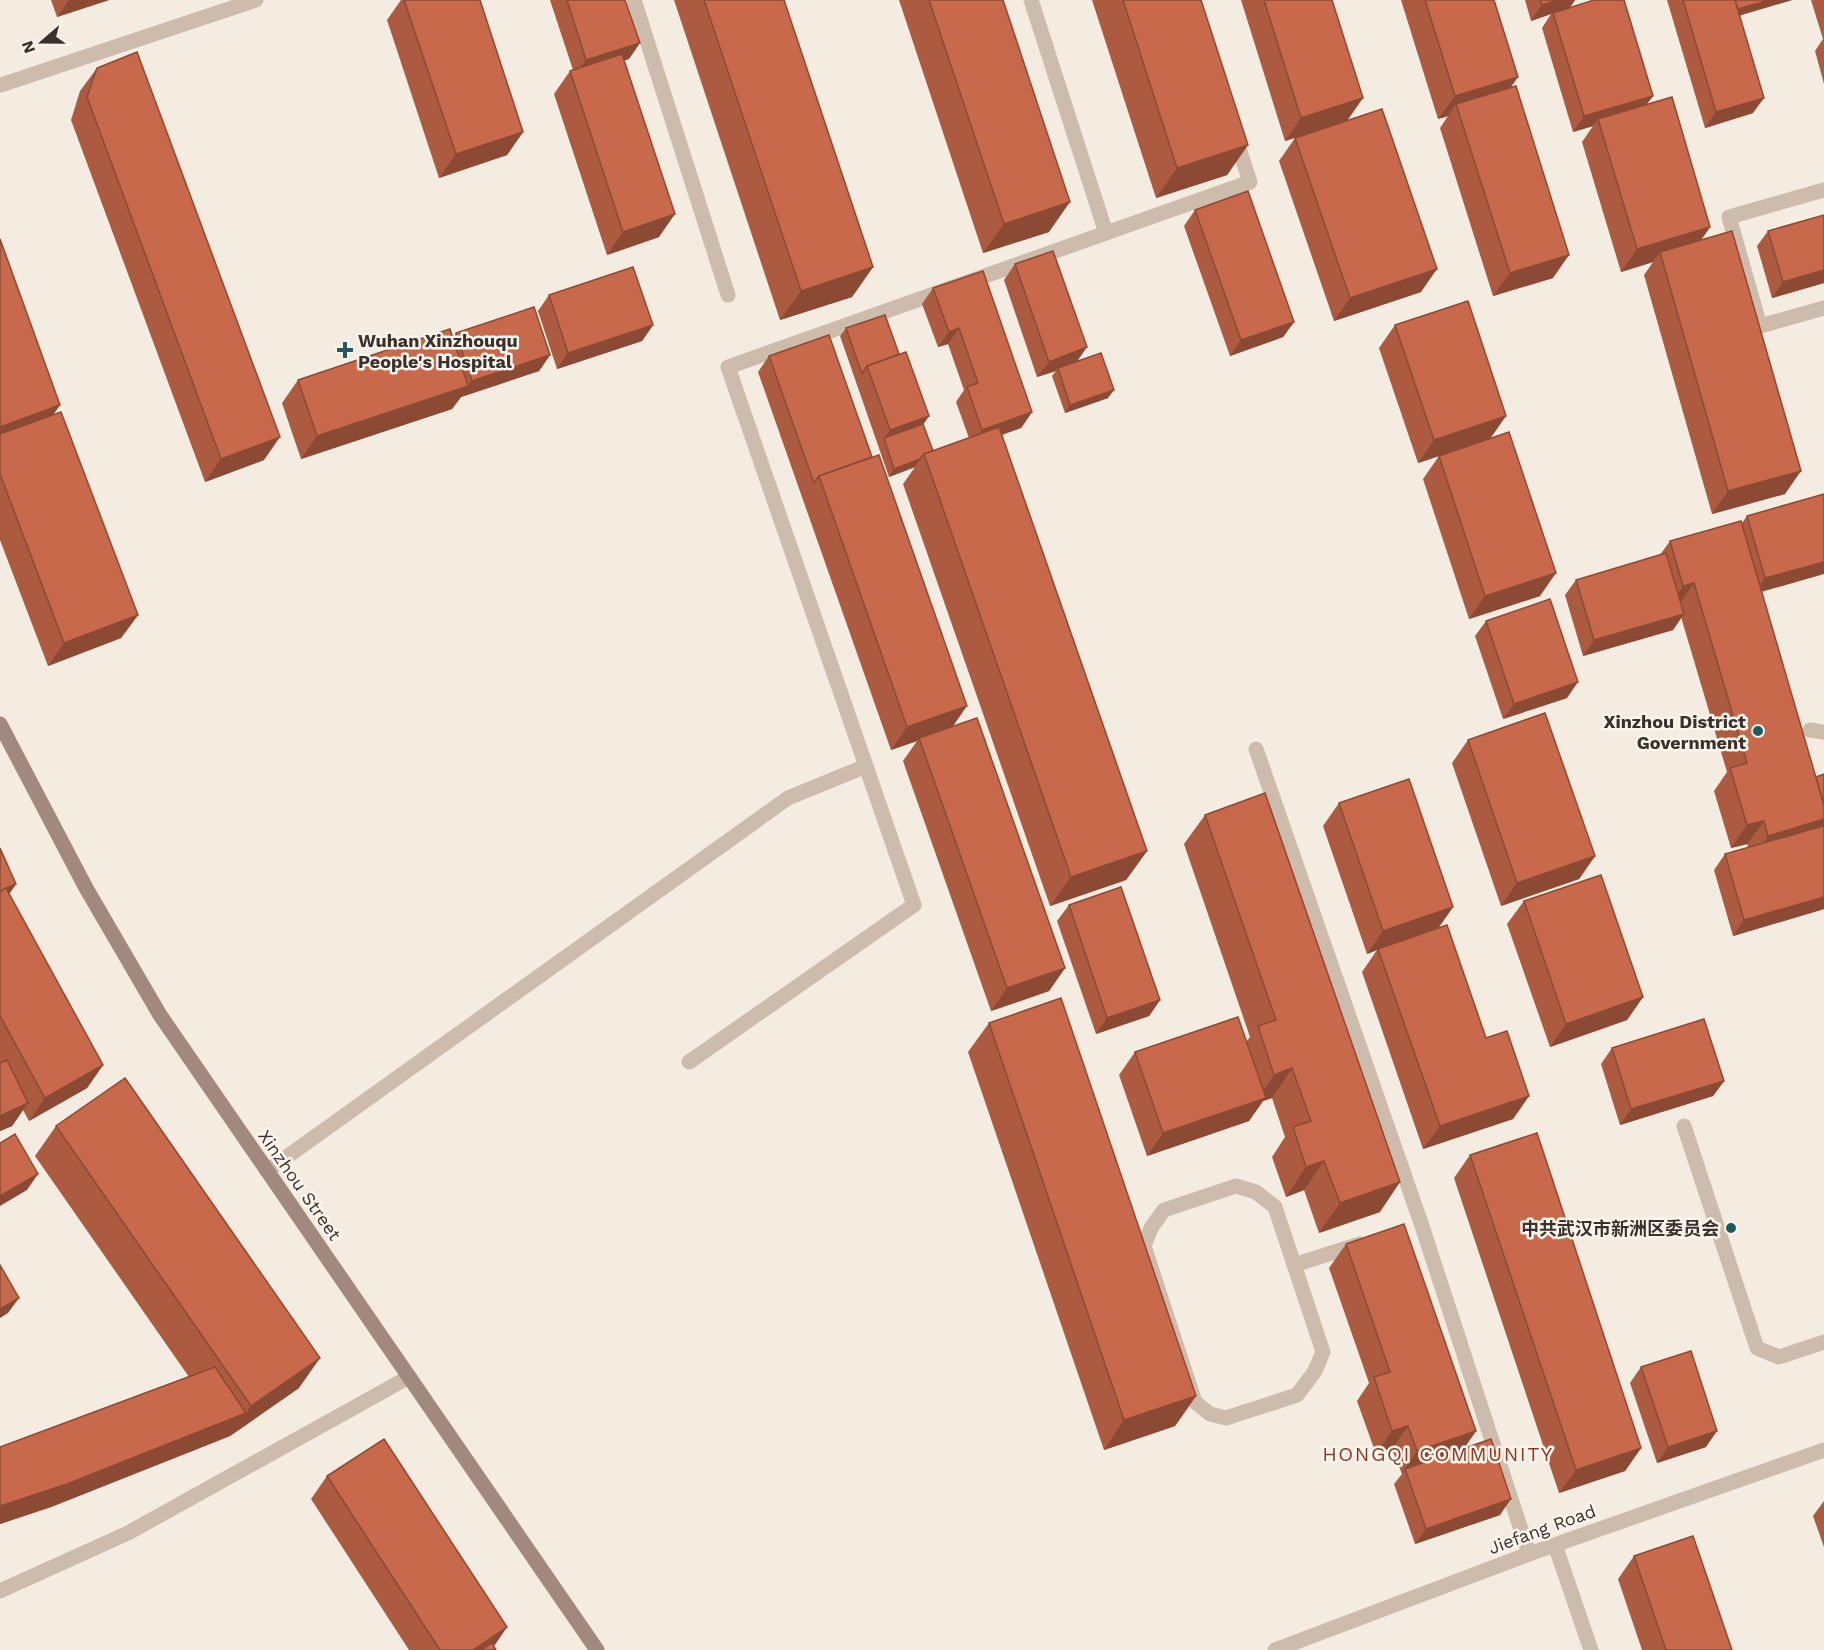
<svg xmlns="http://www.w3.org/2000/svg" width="1824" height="1650" viewBox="0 0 1824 1650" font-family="'Work Sans','Noto Sans SC',sans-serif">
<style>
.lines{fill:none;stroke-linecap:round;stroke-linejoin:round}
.service{stroke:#cdbbac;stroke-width:15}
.minor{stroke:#cdbbac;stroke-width:15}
.secondary{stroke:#a18a7d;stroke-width:15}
.wall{fill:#ac5a40}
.shaded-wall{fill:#8c4a34}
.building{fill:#c8694b;stroke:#8c4a34;stroke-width:1.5}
.poi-dot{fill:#1f5a5e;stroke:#fbf5ee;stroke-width:2}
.labels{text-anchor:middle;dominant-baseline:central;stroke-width:5;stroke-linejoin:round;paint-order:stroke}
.poi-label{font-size:18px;font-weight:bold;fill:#3b302b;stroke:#fbf5ee;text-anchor:end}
.street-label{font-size:18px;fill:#3b302b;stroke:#fbf5ee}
.neighbourhood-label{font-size:20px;letter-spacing:1.5px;fill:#8c3b22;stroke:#fbf5ee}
</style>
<rect width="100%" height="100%" fill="#f4ebe1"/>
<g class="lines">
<g class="service">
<polyline points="634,0 728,295"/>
<polyline points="1,85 256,0"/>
<polyline points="1824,190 1729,217 1760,326 1824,308"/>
<polyline points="1106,233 1250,182 1235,136"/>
<polyline points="1810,730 1824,732"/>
<polyline points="1256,749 1421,1223 1529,1554"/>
<polyline points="689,1062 914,905 728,367 1106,233 1031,0"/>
<polyline points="1684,1126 1757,1348 1779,1357 1824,1342"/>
<polyline points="267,1171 788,798 866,766"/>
<polygon points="1236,1186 1256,1192 1275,1207 1323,1352 1315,1371 1297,1395 1226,1418 1210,1414 1195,1402 1144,1246 1151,1228 1164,1210"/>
<polyline points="1294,1265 1360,1244"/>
<polyline points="1555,1545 1591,1650"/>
</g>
<g class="minor">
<polyline points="0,1591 128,1533 409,1377"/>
<polyline points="1275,1650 1529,1554 1824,1450"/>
</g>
<polyline class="secondary" points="0,724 86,888 160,1015 597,1650"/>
</g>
<g class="wall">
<polygon points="51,0 109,0 57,17"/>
<polygon points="401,0 480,0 523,132 507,155 439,178 387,20"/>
<polygon points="550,0 625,0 629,59 624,60 659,237 607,255 554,94 570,71 573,70"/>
<polygon points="674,0 784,0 873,267 852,297 780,320"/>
<polygon points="899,0 1003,0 1049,232 983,253"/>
<polygon points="1092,0 1201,0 1248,145 1227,175 1156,198"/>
<polygon points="1241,0 1332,0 1347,120 1421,292 1334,321 1279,161 1295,138 1326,127 1285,141"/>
<polygon points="1401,0 1494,0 1510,88 1553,278 1493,296 1440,128 1448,116 1438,119"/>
<polygon points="1525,0 1575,0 1570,7 1647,104 1710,227 1701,240 1785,494 1712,514 1644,275 1653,262 1621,272 1582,142 1593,126 1573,132 1542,28 1551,14 1531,21"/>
<polygon points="1667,0 1792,0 1740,15 1753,113 1705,128"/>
<polygon points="1811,0 1824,0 1824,84 1815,51 1823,39"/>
<polygon points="97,68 264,460 205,482 71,120 80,91"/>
<polygon points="1195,210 1294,322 1283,337 1230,356 1184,226"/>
<polygon points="1824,215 1824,283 1772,298 1757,246 1768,231"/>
<polygon points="0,239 60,405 53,414 138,615 121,638 48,666 0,540"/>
<polygon points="1015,264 1078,361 1108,398 1065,413 1052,376 1056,371 1037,377 1004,280"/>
<polygon points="933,288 1032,412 1021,428 1002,435 1147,851 1126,880 1050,906 903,484 915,467 889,477 840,336 846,328 899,354 929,416 923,424 933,451 969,438 956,402 964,390 948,344 938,347 922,304"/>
<polygon points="549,295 653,325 642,341 557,369 538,311"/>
<polygon points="1395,325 1490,439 1540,596 1469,619 1423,479 1439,456 1472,445 1418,463 1379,348"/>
<polygon points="456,333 550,355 539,371 461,397 452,409 301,459 282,403 298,380 453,338"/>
<polygon points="769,356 953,726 1065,968 1049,991 991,1011 903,761 917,741 891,750 758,372"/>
<polygon points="1824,494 1762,592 1824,909 1733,936 1714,870 1725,854 1748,847 1747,844 1731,848 1714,791 1727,772 1681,617 1673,630 1583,656 1565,595 1576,580 1660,555 1670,541 1742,523 1747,516"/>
<polygon points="1486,621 1567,698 1503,719 1475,636"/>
<polygon points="1468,740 1595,856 1579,879 1501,906 1452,763"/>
<polygon points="1339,803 1453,907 1438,928 1486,1038 1529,1096 1513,1119 1423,1149 1362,972 1377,950 1367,954 1323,826"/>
<polygon points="1205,815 1380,1212 1319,1233 1304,1190 1286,1197 1272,1157 1285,1137 1272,1098 1263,1101 1249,1121 1147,1156 1119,1075 1135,1052 1246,1042 1250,1037 1184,844"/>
<polygon points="0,848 16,884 9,894 103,1065 87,1088 29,1121 23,1110 12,1126 0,1131"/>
<polygon points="1524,901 1643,997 1627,1020 1550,1047 1507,924"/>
<polygon points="1069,905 1160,1000 1149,1016 1096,1034 1057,921"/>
<polygon points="989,1023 1196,1396 1175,1426 1104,1450 968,1052"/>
<polygon points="1612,1048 1724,1081 1713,1096 1620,1125 1601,1064"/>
<polygon points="56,1126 299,1388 230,1436 51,1507 0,1524 0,1447 189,1377 35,1156"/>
<polygon points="1470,1155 1641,1448 1625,1471 1559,1493 1454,1178"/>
<polygon points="1346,1244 1476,1431 1464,1448 1500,1515 1415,1544 1394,1484 1402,1474 1392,1449 1376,1454 1357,1401 1369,1383 1329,1268"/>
<polygon points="1641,1367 1706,1447 1657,1463 1630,1383"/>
<polygon points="327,1476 507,1627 494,1646 496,1650 409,1650 311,1499"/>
<polygon points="1824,1501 1824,1547 1813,1516"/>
<polygon points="1634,1556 1732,1650 1642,1650 1618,1579"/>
</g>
<g class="shaded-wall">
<polygon points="69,0 109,0 57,17"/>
<polygon points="1558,0 1575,0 1569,9 1553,13 1551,14 1531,21 1542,5"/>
<polygon points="1770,0 1792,0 1725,20 1731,12"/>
<polygon points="640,43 629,59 575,76 586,60"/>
<polygon points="1518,77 1502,100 1456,104 1448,116 1438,119 1455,96"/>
<polygon points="1653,96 1642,111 1598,119 1593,126 1573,132 1584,116"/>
<polygon points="1363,98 1347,121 1285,141 1301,118"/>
<polygon points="1764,98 1753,113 1705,128 1716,112"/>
<polygon points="523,132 507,155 439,178 456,154"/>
<polygon points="1248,145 1227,175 1156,198 1177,168"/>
<polygon points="1070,202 1049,232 983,253 1004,224"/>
<polygon points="675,214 659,237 607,255 623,232"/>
<polygon points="1710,227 1694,250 1660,252 1653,262 1621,272 1637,249"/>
<polygon points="1569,255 1553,278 1493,296 1510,273"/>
<polygon points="873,267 852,297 780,320 801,291"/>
<polygon points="1437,269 1421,292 1334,321 1350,298"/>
<polygon points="1824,270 1824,283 1772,298 1783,282"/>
<polygon points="1294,322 1283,337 1230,356 1241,340"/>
<polygon points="653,325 642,341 557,369 568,353"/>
<polygon points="959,328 948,344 938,347 949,332"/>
<polygon points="1087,347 1076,363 1058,368 1056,371 1037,377 1049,362"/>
<polygon points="550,355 539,371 461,397 452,409 301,459 317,436 468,386 472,381"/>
<polygon points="1114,390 1108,398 1065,413 1070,405"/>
<polygon points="60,405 44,428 0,444 0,427"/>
<polygon points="1032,412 1021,428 971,445 982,430"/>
<polygon points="929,416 918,432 884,438 890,430"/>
<polygon points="1506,416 1490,439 1418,463 1434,440"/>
<polygon points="280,437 264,460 205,482 221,459"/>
<polygon points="920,459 915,467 889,477 894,469"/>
<polygon points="1801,471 1785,494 1712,514 1728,491"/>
<polygon points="1824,562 1824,574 1754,594 1765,578"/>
<polygon points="1556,573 1540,596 1469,619 1485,596"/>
<polygon points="1694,583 1678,606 1667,609 1683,586"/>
<polygon points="1684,614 1673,630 1583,656 1594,640"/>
<polygon points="138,615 121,638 48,666 64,643"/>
<polygon points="1578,682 1567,698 1503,719 1514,704"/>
<polygon points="967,706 951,729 919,738 917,741 891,750 907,727"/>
<polygon points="1824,819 1824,824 1812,841 1752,859 1768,836"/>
<polygon points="1764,821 1747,844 1731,848 1747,825"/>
<polygon points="1147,851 1126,880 1050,906 1071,877"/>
<polygon points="1595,856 1579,879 1501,906 1517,883"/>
<polygon points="16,884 5,900 0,891"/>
<polygon points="1824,897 1824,909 1733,936 1744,920"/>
<polygon points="1453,907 1437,930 1378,949 1377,950 1367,954 1383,931"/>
<polygon points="1065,968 1049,991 991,1011 1007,988"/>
<polygon points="1643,997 1627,1020 1550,1047 1566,1024"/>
<polygon points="1160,1000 1149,1016 1096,1034 1107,1018"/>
<polygon points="103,1065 87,1088 29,1121 45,1098"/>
<polygon points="1292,1068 1272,1098 1263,1101 1249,1121 1147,1156 1163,1133 1256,1101 1274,1075"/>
<polygon points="1724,1081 1713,1096 1620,1125 1631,1109"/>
<polygon points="1529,1096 1513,1119 1423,1149 1440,1126"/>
<polygon points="28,1103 12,1126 0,1131 0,1116"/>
<polygon points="1324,1161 1304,1190 1286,1197 1306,1167"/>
<polygon points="38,1174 27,1190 0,1206 0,1196"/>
<polygon points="1400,1182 1380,1212 1319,1233 1340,1203"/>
<polygon points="19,1298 8,1313 0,1318 0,1309"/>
<polygon points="320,1358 299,1388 230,1436 251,1406"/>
<polygon points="1196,1396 1175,1426 1104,1450 1124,1420"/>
<polygon points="246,1413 230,1436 51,1507 0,1524 0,1506"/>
<polygon points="1408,1426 1392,1449 1376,1454 1392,1431"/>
<polygon points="1476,1431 1460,1454 1405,1469 1401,1474 1417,1451"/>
<polygon points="1717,1431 1706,1447 1657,1463 1668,1447"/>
<polygon points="1641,1448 1625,1471 1559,1493 1576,1470"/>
<polygon points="1511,1499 1500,1515 1415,1544 1426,1529"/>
<polygon points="507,1627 491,1650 473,1650"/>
</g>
<g class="building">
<polygon points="404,0 480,0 523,132 456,154"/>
<polygon points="567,0 625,0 640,43 586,60"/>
<polygon points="704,0 784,0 873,267 801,291"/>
<polygon points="929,0 1003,0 1070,202 1004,224"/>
<polygon points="1123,0 1201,0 1248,145 1177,168"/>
<polygon points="1264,0 1332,0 1363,98 1301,118"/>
<polygon points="1425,0 1494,0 1518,77 1455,96"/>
<polygon points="1540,0 1558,0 1542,5"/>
<polygon points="1594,0 1624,0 1653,96 1584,116 1553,13"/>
<polygon points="1683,0 1735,0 1764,98 1716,112"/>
<polygon points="1735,0 1770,0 1738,9"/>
<polygon points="137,52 280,437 221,459 87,97 97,68"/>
<polygon points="622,54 675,214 623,232 570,71"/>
<polygon points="1516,86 1569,255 1510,273 1456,104"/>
<polygon points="1672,97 1710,227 1637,249 1598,119"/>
<polygon points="1382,109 1437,269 1350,298 1295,138"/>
<polygon points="1248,191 1294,322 1241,340 1195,210"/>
<polygon points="1824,215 1824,270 1783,282 1768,231"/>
<polygon points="1732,231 1801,471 1728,491 1660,252"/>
<polygon points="0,239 60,405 0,427"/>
<polygon points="1053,251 1087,347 1049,362 1015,264"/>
<polygon points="633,267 653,325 568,353 549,295"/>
<polygon points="983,271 1032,412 982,430 967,387 978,383 959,328 949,332 933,288"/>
<polygon points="1468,301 1506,416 1434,440 1395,325"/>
<polygon points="534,307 550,355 472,381 456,333"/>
<polygon points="885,315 899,354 867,366 862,374 846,328"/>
<polygon points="450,329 468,386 317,436 298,380"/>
<polygon points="829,335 872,457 819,476 814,483 769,356"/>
<polygon points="906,352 929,416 890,430 867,366"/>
<polygon points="1101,353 1114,390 1070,405 1058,368"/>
<polygon points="61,412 138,615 64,643 0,474 0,434"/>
<polygon points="923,424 933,451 924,454 920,459 894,469 884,438"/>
<polygon points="999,427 1147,851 1071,877 924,454"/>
<polygon points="1509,432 1556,573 1485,596 1439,456"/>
<polygon points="879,455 967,706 907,727 819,476"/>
<polygon points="1824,494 1824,562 1765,578 1747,516"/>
<polygon points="1741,521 1824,805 1824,819 1768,836 1764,821 1747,825 1730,768 1747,763 1694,583 1683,586 1670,541"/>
<polygon points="1666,553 1684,614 1594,640 1576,580"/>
<polygon points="1550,599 1578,682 1514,704 1486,621"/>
<polygon points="1545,713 1595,856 1517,883 1468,740"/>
<polygon points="977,718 1065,968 1007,988 919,738"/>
<polygon points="1824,774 1824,805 1816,777"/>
<polygon points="1409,779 1453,907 1383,931 1339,803"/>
<polygon points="1265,793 1400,1182 1340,1203 1324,1161 1306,1167 1293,1127 1311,1121 1292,1068 1274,1075 1258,1026 1276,1020 1205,815"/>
<polygon points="1824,824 1824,897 1744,920 1725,854 1823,826"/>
<polygon points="0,848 16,884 0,891"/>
<polygon points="1601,875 1643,997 1566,1024 1524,901"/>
<polygon points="1121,887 1160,1000 1107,1018 1069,905"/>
<polygon points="6,888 103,1065 45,1098 0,1016 0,892"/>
<polygon points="1447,925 1486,1038 1507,1031 1529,1096 1440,1126 1378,949"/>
<polygon points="1061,998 1196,1396 1124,1420 989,1023"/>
<polygon points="1238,1017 1266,1098 1163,1133 1135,1052"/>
<polygon points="1704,1019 1724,1081 1631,1109 1612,1048"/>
<polygon points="7,1060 28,1103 0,1116 0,1063"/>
<polygon points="125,1078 320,1358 251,1406 56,1126"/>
<polygon points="1537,1133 1641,1448 1576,1470 1470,1155"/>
<polygon points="15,1134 38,1174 0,1196 0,1143"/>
<polygon points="1404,1224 1476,1431 1417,1451 1408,1426 1392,1431 1374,1377 1390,1372 1346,1244"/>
<polygon points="0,1265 19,1298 0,1309"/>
<polygon points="1691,1351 1717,1431 1668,1447 1641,1367"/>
<polygon points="215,1367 246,1413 67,1484 0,1506 0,1447"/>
<polygon points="384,1439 507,1627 473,1650 440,1650 327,1476"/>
<polygon points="1491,1439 1511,1499 1426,1529 1405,1469"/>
<polygon points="1693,1536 1732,1650 1666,1650 1634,1556"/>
<polygon points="492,1643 496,1650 481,1650"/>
</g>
<g class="poi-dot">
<path d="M342 341h6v6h6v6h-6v6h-6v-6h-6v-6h6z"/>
<circle cx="1758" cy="731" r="6"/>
<circle cx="1731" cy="1228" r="6"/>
</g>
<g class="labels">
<g class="poi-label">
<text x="358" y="340" text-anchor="start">Wuhan Xinzhouqu<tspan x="358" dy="21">People's Hospital</tspan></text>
<text x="1746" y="721">Xinzhou District<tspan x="1746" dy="21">Government</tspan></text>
<text x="1719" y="1228">中共武汉市新洲区委员会</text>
</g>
<g class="street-label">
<text transform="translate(300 1185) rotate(55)">Xinzhou Street</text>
<text transform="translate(1542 1529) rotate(-20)">Jiefang Road</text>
</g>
<g class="neighbourhood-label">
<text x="1438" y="1454">HONGQI COMMUNITY</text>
</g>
</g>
<g transform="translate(42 42) rotate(250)" stroke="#fbf5ee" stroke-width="4.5" paint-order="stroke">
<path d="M0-4.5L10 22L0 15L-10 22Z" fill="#3b302b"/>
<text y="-9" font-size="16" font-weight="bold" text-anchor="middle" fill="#3b302b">N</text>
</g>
</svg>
